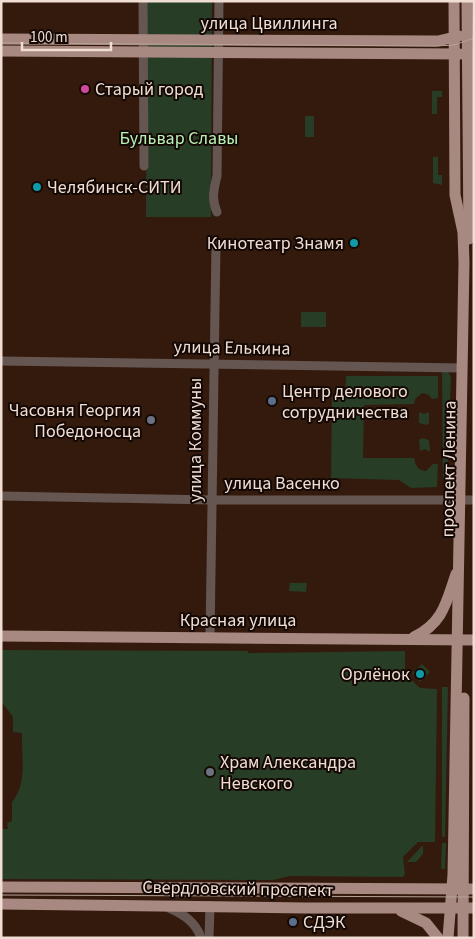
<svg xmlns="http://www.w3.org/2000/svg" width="475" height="939" viewBox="0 0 475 939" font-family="'Source Sans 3',sans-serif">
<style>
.green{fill:#273d25}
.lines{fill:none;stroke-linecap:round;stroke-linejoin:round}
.minor{stroke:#655652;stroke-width:9}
.major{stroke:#a88981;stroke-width:11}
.tram{stroke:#b6a297;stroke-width:1}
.hotel-dot{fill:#d1479c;stroke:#130804;stroke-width:2}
.culture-dot{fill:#0f9aa8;stroke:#130804;stroke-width:2}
.service-dot{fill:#5c6f8a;stroke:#130804;stroke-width:2}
.worship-dot{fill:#6b7280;stroke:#130804;stroke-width:2}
.labels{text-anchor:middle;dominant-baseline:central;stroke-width:4;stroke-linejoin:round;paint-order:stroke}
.street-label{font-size:18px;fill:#f0ded5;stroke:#130804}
.poi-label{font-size:18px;fill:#f0ded5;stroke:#130804;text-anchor:start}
.park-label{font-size:18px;fill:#b9f1b5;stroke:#130804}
</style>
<rect width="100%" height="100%" fill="#341a0d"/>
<g class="green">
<polygon points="147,1 212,1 211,217 146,217"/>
<polygon points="432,91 442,91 442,97 437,97 437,114 432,114"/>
<rect x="305" y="116" width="9" height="21"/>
<polygon points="433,157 438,157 438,175 442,175 442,185 433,183"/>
<rect x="301" y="312" width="25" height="15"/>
<polygon points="442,372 448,372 451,377 447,478 443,479"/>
<path d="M346,376H438V398L432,399L429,395L422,393L415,399L414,404L364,405L363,458H414C416,466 418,471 426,471L433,464H438L437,487L411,488L399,480L331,478L332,397H345Z"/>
<polygon points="419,412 424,414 429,412 429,423 427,425 419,423"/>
<polygon points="422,438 429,440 430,452 425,449 420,451 419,440"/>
<polygon points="290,583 307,583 306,592 289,591"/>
<path d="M1,650L248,651V653L405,651V674L420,688L437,689L435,842H418L403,857L405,874L403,877L290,876L273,880L1,879V829H8L7,823L12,821V802C28,783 21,755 22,733L13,732V717L1,701Z"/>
<polygon points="422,664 430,672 420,682 412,673"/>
<polygon points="442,687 448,687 445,837 442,837"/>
<polygon points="442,843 446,843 445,869 441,869"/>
<polygon points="422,846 423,846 423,854 416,862 407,862"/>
</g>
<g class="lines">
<g class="minor">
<polyline points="143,1 144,166"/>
<path d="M217,212C211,199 214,189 217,176L219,1"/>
<polyline points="1,361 462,368"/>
<polyline points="1,496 213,500 474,500"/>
<polyline points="210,637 216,243"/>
<path d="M169,908C183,914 196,922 201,938"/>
<polyline points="209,938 210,906"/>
</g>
<g class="major">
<polyline points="467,1 469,239"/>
<polyline points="1,39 438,41 459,36"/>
<polyline points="1,51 460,54"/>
<polyline points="1,636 474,640"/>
<path d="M414,637C443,623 446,603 456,574"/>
<polyline points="1,887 474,889"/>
<polyline points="1,904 305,908 474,908"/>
<polyline points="401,911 426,923 438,938"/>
<polyline points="448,938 453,875 464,262 463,232 455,195 454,1"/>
<polyline points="463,938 464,698"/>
</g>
<g class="tram">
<polyline points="1,43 435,46 454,45 474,38"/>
<polyline points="1,895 474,897"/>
</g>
</g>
<circle class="hotel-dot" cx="85" cy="89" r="5"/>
<g class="culture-dot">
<circle cx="37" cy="187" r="5"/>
<circle cx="354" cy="243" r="5"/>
<circle cx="420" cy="674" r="5"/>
</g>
<g class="service-dot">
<circle cx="272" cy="401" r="5"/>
<circle cx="293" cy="922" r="5"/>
</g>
<g class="worship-dot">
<circle cx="151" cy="420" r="5"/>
<circle cx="210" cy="772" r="5"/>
</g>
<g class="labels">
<g class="street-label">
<text x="269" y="23">улица Цвиллинга</text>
<text transform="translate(232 348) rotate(1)">улица Елькина</text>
<text transform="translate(195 440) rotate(-90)">улица Коммуны</text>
<text transform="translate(449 469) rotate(-89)">проспект Ленина</text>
<text x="282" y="483">улица Васенко</text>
<text x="238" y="620">Красная улица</text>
<text transform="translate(238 889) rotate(1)">Свердловский проспект</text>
</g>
<g class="poi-label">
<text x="95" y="89">Старый город</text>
<text x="47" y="187">Челябинск-СИТИ</text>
<text x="344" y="243" text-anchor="end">Кинотеатр Знамя</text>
<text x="282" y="391">Центр делового<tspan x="282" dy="21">сотрудничества</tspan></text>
<text x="141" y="410" text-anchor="end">Часовня Георгия<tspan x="141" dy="21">Победоносца</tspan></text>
<text x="410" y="674" text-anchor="end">Орлёнок</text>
<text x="220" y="762">Храм Александра<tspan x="220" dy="21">Невского</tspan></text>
<text x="303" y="922">СДЭК</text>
</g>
<g class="park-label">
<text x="179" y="138">Бульвар Славы</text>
</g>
</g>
<rect width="475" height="939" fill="none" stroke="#f0ded5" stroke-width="5"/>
<path d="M22 42v8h89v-8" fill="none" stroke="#f0ded5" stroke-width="2.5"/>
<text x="30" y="42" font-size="15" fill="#f0ded5" stroke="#130804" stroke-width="4" paint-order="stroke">100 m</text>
</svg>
